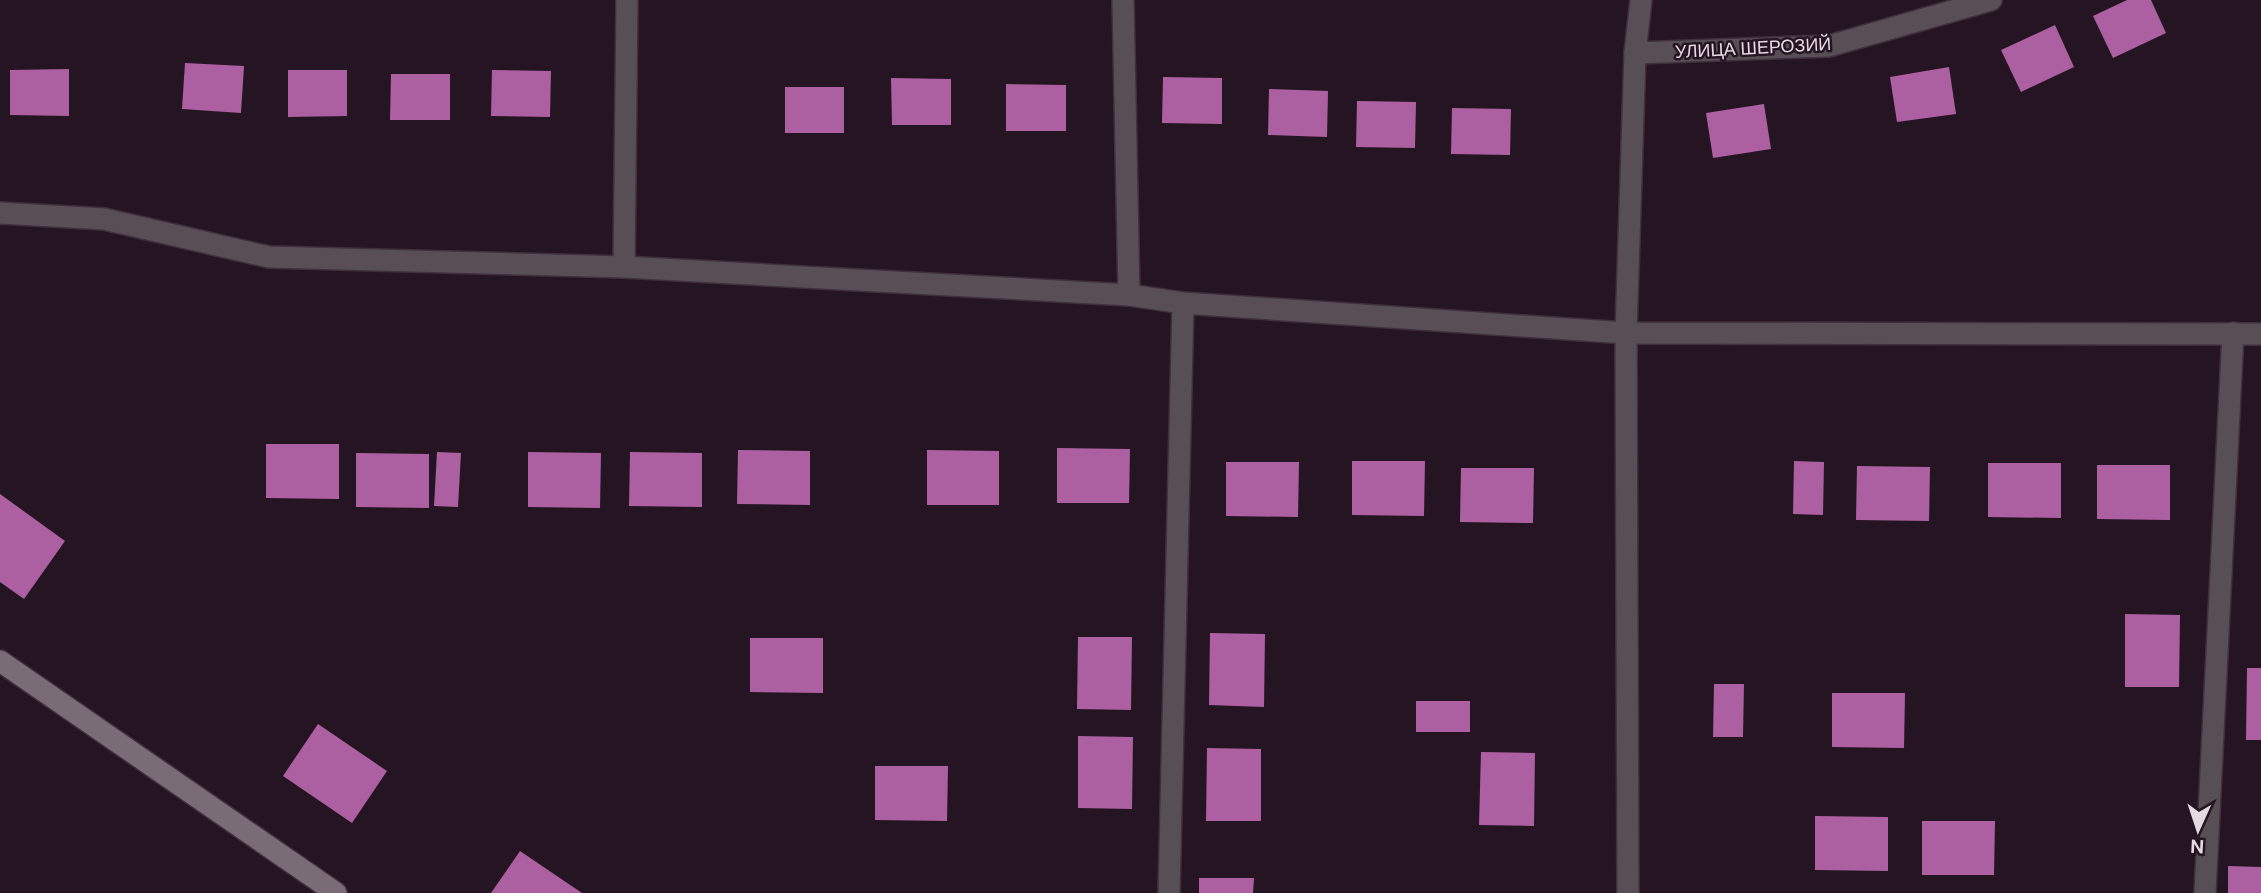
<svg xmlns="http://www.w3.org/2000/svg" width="2261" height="893" viewBox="0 0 2261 893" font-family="'DM Sans',sans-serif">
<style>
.building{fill:#ad60a1}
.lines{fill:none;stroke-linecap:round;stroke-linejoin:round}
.street-casing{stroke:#40303d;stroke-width:24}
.secondary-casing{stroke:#40303d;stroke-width:24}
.street{stroke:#584f56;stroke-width:21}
.secondary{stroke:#7a6c77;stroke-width:21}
.labels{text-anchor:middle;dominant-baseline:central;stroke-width:5;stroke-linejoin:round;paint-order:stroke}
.street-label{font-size:18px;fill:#e5d9e2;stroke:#251522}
</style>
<rect width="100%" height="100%" fill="#251522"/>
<g class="building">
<polygon points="2127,0 2151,0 2166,33 2113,58 2093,16"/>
<polygon points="2055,25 2074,67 2021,92 2001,50"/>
<polygon points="185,63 244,66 241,113 182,109"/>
<polygon points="1949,67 1956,114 1897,122 1890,77"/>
<polygon points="69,69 69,116 10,115 10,70"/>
<polygon points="288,70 347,70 347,116 288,117"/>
<polygon points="492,70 551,71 550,117 491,116"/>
<polygon points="391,74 450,74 450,120 390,120"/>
<polygon points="1163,77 1222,78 1222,124 1162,123"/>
<polygon points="891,78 951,79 951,125 892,125"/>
<polygon points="1006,84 1066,85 1066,131 1006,131"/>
<rect x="785" y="87" width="59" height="46"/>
<polygon points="1269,89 1328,91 1327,137 1268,135"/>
<polygon points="1357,101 1416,102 1415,148 1356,147"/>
<polygon points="1764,104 1771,149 1713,158 1706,113"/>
<polygon points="1452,108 1511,109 1510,155 1451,154"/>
<polygon points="266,444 339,444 339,499 266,498"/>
<polygon points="1057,448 1130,449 1129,503 1057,503"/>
<polygon points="738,450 810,451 810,505 737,504"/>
<polygon points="927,450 999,451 999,505 927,505"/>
<polygon points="437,452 461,453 458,507 434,506"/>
<polygon points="528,452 601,453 600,508 528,507"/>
<polygon points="630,452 702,453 702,507 629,506"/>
<polygon points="356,453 429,454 429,508 356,507"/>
<polygon points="1352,461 1425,461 1424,516 1352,515"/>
<polygon points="1794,461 1824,462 1823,515 1793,514"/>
<polygon points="1226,462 1299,462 1298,517 1226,516"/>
<polygon points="1988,463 2061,463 2061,518 1988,517"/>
<polygon points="2097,465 2170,465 2170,520 2097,519"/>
<polygon points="1857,466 1930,467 1929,521 1856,520"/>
<polygon points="1461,468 1534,468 1533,523 1460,522"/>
<polygon points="0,494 65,541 24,599 0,582"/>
<polygon points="2125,614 2180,615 2179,687 2125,687"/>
<polygon points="1210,633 1265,634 1264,707 1209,705"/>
<polygon points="1078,637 1132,637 1131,710 1077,709"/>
<polygon points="750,638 823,638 823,693 750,692"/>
<polygon points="2247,668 2261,668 2261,740 2246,740"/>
<polygon points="1714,684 1744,684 1743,737 1713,737"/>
<polygon points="1832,693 1905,693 1904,748 1832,747"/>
<rect x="1416" y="701" width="54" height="31"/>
<polygon points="318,724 387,771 352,823 283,776"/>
<polygon points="1078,736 1133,737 1132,809 1078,808"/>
<polygon points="1207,748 1261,749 1261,821 1206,821"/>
<polygon points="1481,752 1535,753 1534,826 1479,825"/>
<polygon points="875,766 948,766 947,821 875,820"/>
<polygon points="1815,816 1888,817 1888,871 1815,870"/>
<polygon points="1922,821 1995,821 1994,875 1922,875"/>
<polygon points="520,851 582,893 491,893"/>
<polygon points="2228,866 2261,867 2261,893 2228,893"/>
<polygon points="1199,878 1254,878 1253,893 1199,893"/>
</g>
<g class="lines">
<g class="street-casing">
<g id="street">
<polyline points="627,0 624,267 1129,295 1183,303 1626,333 2261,334"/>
<polyline points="1123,0 1129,295"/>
<polyline points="1635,53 1829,46 1991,0"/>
<polyline points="0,213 104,219 269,257 624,267"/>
<polyline points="1169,893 1183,303"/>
<polyline points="1628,893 1626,333 1635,53 1641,0"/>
<polyline points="2205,893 2233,333"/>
</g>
</g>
<g class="secondary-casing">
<polyline id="secondary" points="0,661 336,893"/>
</g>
<use href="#street" class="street"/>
<use href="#secondary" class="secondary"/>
</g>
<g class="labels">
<g class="street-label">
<text transform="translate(1753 48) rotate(-3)">УЛИЦА ШЕРОЗИЙ</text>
</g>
</g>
<g transform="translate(2198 830) rotate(183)" stroke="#251522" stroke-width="5" paint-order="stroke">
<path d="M0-5L12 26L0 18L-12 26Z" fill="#e5d9e2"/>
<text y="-10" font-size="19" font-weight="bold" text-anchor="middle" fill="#e5d9e2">N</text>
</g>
</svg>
